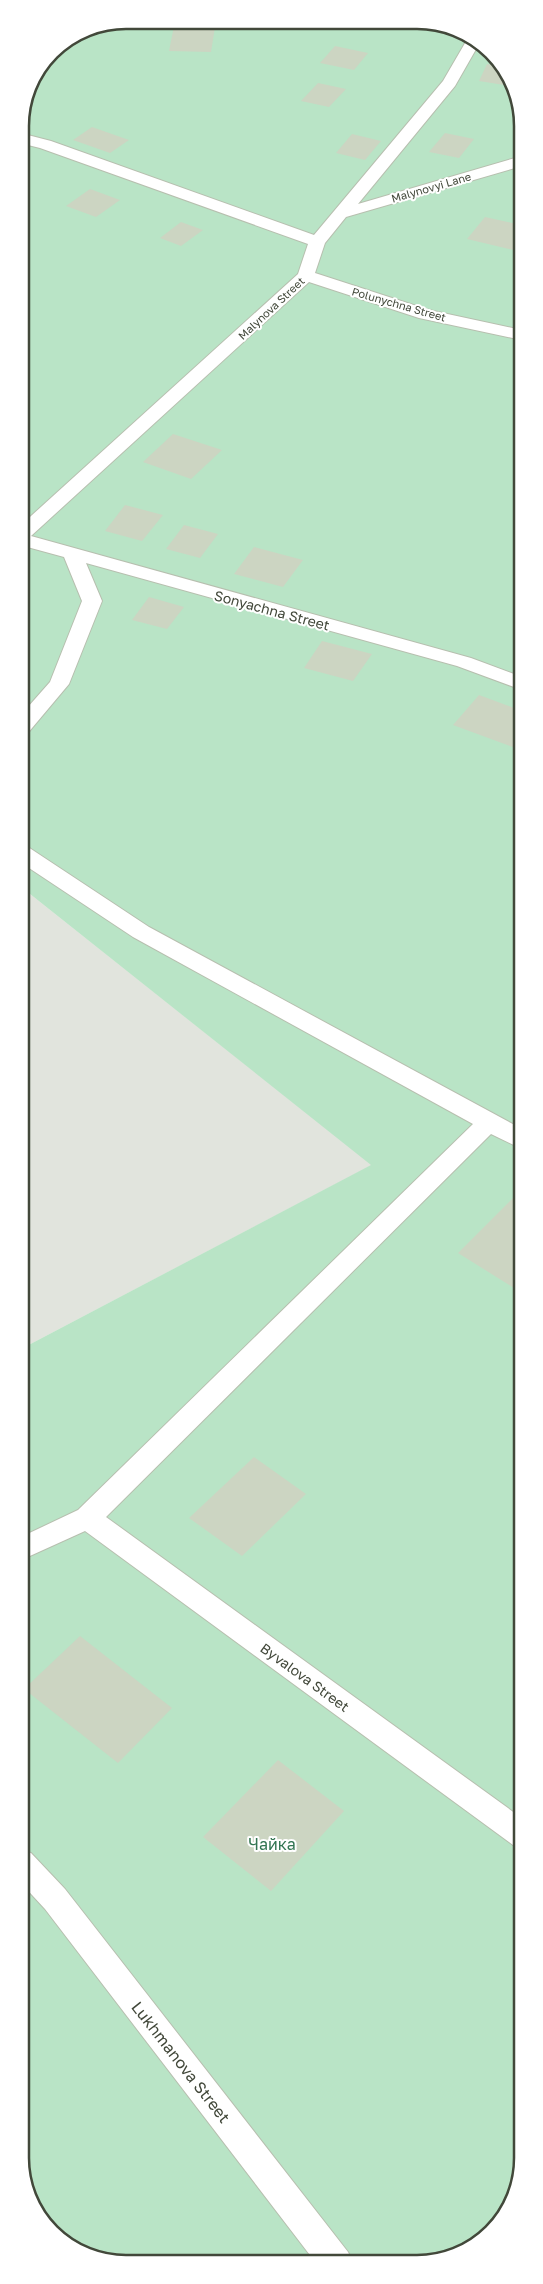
<svg xmlns="http://www.w3.org/2000/svg" width="543" height="2284" viewBox="0 0 543 2284" font-family="'Golos Text',sans-serif">
<style>
.industrial{fill:#e1e4dd}
.green{fill:#b9e4c6}
.building{fill:#ccd5c2}
.lines{fill:none;stroke-linecap:round;stroke-linejoin:round}
.service-casing{stroke:#b7bfaf;stroke-width:2}
.service{fill:#fff;fill-rule:evenodd}
.labels{text-anchor:middle;dominant-baseline:central;stroke-width:4;stroke-linejoin:round;paint-order:stroke}
.far-street-label{font-size:11px;fill:#42483a;stroke:#fff}
.street-label{font-size:14px;fill:#42483a;stroke:#fff}
.near-park-label{font-size:16px;fill:#327552;stroke:#fff}
.near-street-label{font-size:16px;fill:#42483a;stroke:#fff}
.rim{fill:none;stroke:#42483a;stroke-width:2.5}
</style>
<rect width="100%" height="100%" fill="#f0f4ec"/>
<polygon class="industrial" points="20,886 372,1165 21,1349"/>
<polygon class="green" points="126,20 438,22 492,51 522,112 522,1139 491,1121 522,1140 523,2165 497,2228 464,2253 431,2263 105,2262 51,2233 21,2172 21,1349 371,1165 20,886 20,119 31,79 51,51 86,28"/>
<g class="building">
<polygon points="174,26 215,27 211,52 169,51"/>
<polygon points="335,46 368,53 354,70 320,63"/>
<polygon points="487,64 499,66 507,80 504,85 479,81"/>
<polygon points="318,83 346,89 329,107 301,101"/>
<polygon points="92,127 129,140 110,153 73,140"/>
<polygon points="445,133 474,139 459,158 429,152"/>
<polygon points="352,134 381,141 365,160 336,153"/>
<polygon points="90,189 120,200 96,217 66,206"/>
<polygon points="485,217 522,225 522,252 467,239"/>
<polygon points="181,222 203,230 181,246 160,238"/>
<polygon points="173,434 222,450 191,479 143,462"/>
<polygon points="125,505 163,515 142,541 105,531"/>
<polygon points="184,525 218,534 200,558 166,549"/>
<polygon points="254,547 303,560 283,587 234,574"/>
<polygon points="149,597 184,607 167,629 132,620"/>
<polygon points="322,641 372,654 353,681 304,668"/>
<polygon points="479,695 522,711 522,744 518,749 453,725"/>
<polygon points="522,1189 522,1293 458,1253"/>
<polygon points="254,1457 306,1494 242,1556 189,1518"/>
<polygon points="80,1636 172,1708 118,1763 24,1689"/>
<polygon points="278,1760 344,1811 271,1891 203,1837"/>
</g>
<g class="lines">
<g class="service-casing">
<g id="service">
<polygon points="468,38 479,44 455,86 358,204 522,156 522,166 346,217 325,243 315,273 429,310 522,330 522,340 419,318 309,282 31,536 471,658 522,677 522,690 457,666 86,563 102,601 69,684 27,734 20,735 20,716 50,682 82,601 64,557 20,545 20,526 298,274 308,244 40,148 20,143 20,133 51,141 314,235 443,81"/>
<polygon points="20,845 28,847 149,927 522,1129 522,1149 491,1134 106,1517 523,1819 523,1849 513,1845 85,1531 21,1560 21,1537 78,1510 473,1124 133,937 20,862"/>
<polygon points="21,1850 31,1853 65,1889 348,2252 353,2263 316,2263 45,1909 21,1883"/>
</g>
</g>
<use href="#service" class="service"/>
</g>
<g class="labels">
<g class="far-street-label">
<text transform="translate(431 187) rotate(-16)">Malynovyi Lane</text>
<text transform="translate(399 304) rotate(16)">Polunychna Street</text>
<text transform="translate(271 308) rotate(-43)">Malynova Street</text>
</g>
<g class="street-label">
<text transform="translate(272 610) rotate(15)">Sonyachna Street</text>
<text transform="translate(305 1677) rotate(36)">Byvalova Street</text>
</g>
<g class="near-park-label">
<text x="272" y="1844">Чайка</text>
</g>
<g class="near-street-label">
<text transform="translate(181 2062) rotate(52)">Lukhmanova Street</text>
</g>
</g>
<path d="M0 0H543V2284H0ZM126 29H417A97 97 0 0 1 514 126V2158A97 97 0 0 1 417 2255H126A97 97 0 0 1 29 2158V126A97 97 0 0 1 126 29Z" fill="#fff" fill-rule="evenodd"/>
<path class="rim" d="M126 29H417A97 97 0 0 1 514 126V2158A97 97 0 0 1 417 2255H126A97 97 0 0 1 29 2158V126A97 97 0 0 1 126 29Z"/>
</svg>
